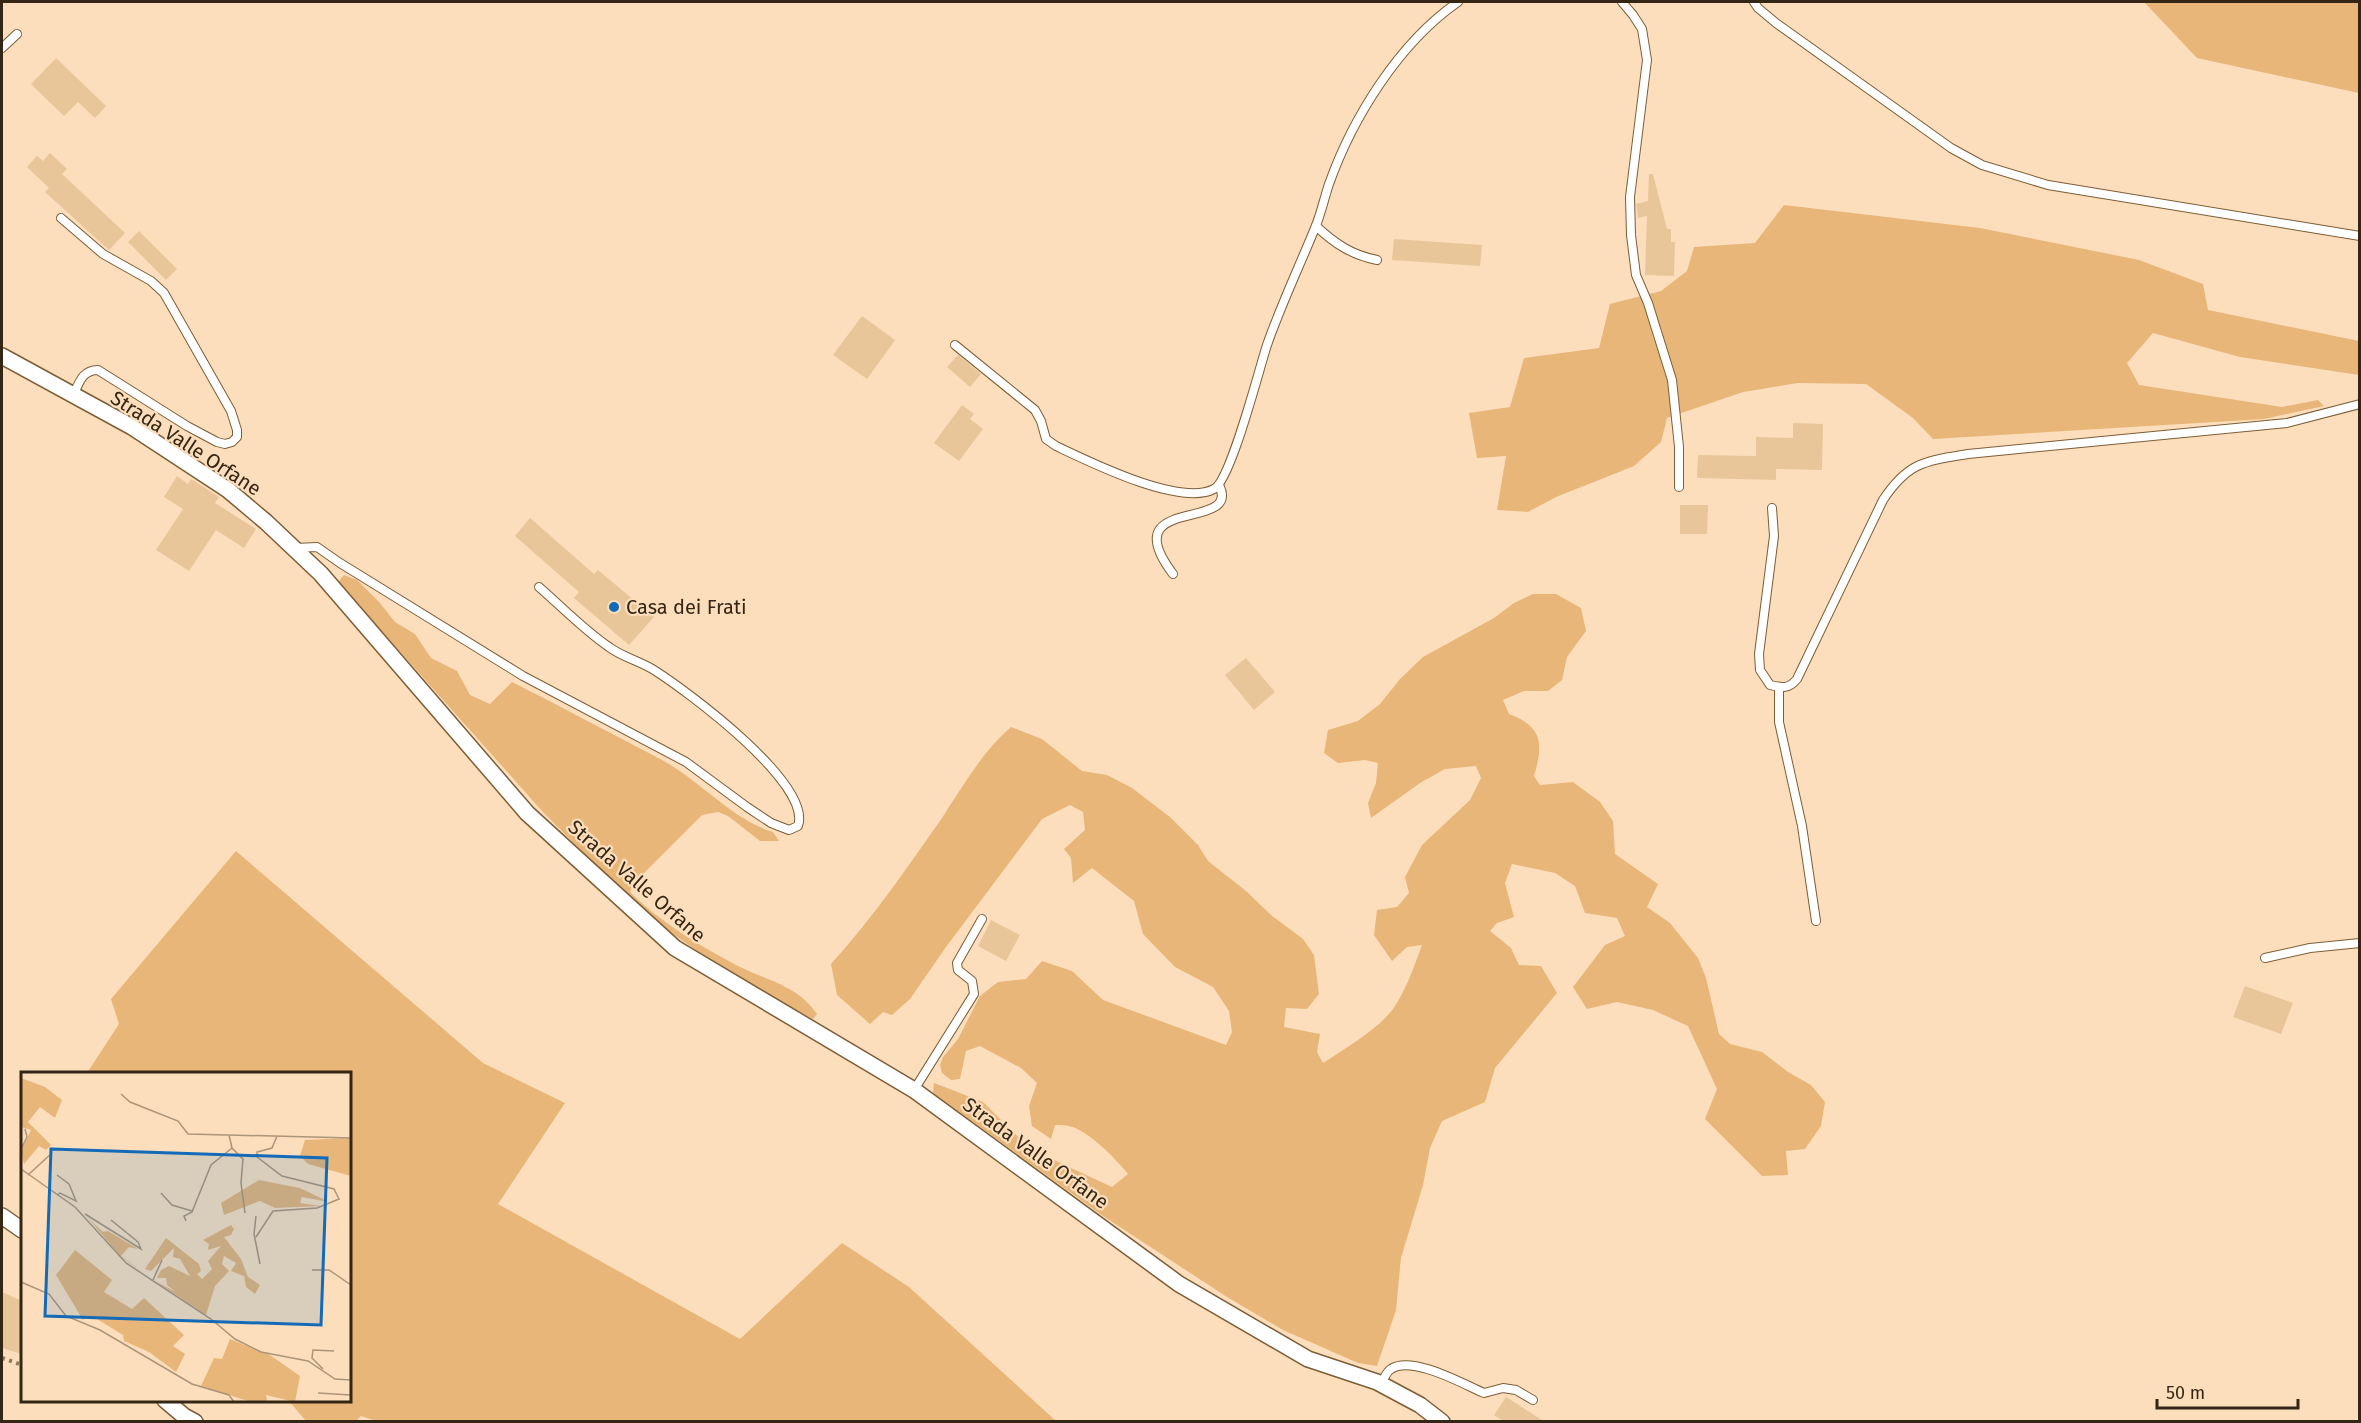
<svg xmlns="http://www.w3.org/2000/svg" width="2361" height="1423" viewBox="0 0 2361 1423" font-family="'Fira Sans',sans-serif">
<style>
.green{fill:#e8b679}
.building{fill:#e9c59a}
.lines{fill:none;stroke-linecap:round;stroke-linejoin:round}
.lane-casing{stroke:#7d5d35;stroke-width:10}
.street-casing{stroke:#7d5d35;stroke-width:18}
.path{stroke:#8f7a61;stroke-width:4;stroke-dasharray:3 4.5;stroke-linecap:butt}
.lane{stroke:#fff;stroke-width:8}
.street{stroke:#fff;stroke-width:15}
.poi-dot{fill:#136bb8;stroke:#fcdebc;stroke-width:2}
.labels{text-anchor:middle;dominant-baseline:central;stroke-width:4.5;stroke-linejoin:round;paint-order:stroke}
.street-label{font-size:20px;fill:#332615;stroke:#fcdebc}
.poi-label{font-size:20px;fill:#332615;stroke:#fcdebc;text-anchor:start}
.inset-road{fill:none;stroke:#ac9479;stroke-width:1.5}
.view{fill:#136bb8;fill-opacity:0.15;stroke:#136bb8;stroke-width:3}
.inset-edge{fill:none;stroke:#332615;stroke-width:3}
</style>
<rect width="100%" height="100%" fill="#fcdebc"/>
<g class="green">
<polygon points="2144,2 2359,2 2359,93 2197,58"/>
<polygon points="1784,205 1980,228 2139,260 2203,284 2208,310 2359,341 2359,375 2240,357 2153,333 2127,363 2139,385 2282,407 2318,400 2324,406 2264,419 1933,439 1913,418 1866,384 1798,383 1743,392 1667,418 1661,442 1634,466 1556,497 1528,512 1497,510 1506,456 1477,458 1469,413 1510,407 1524,358 1599,348 1610,304 1661,291 1687,271 1694,247 1755,243"/>
<path d="M344,575L357,580L380,603L395,622L415,634L431,658L457,671L470,695L490,704L512,682C562,707 612,734 662,760C701,781 731,819 773,832L779,841H760L728,816L718,812L702,815L634,883L630,892C661,923 702,947 740,967C769,981 798,986 817,1014L813,1019L787,1005L699,952L660,925L630,900L542,811L338,582Z"/>
<path d="M1533,594H1556L1581,608L1586,631L1567,657L1562,680L1548,691H1524L1503,700L1509,714C1544,727 1543,745 1534,776L1540,785L1573,782L1600,802L1613,821L1615,854L1658,884L1647,907L1670,923L1698,958L1706,978L1719,1034L1730,1044L1762,1052L1788,1072L1811,1085L1825,1102L1821,1126L1805,1149L1786,1151L1788,1175L1762,1176L1705,1119L1717,1089L1688,1026L1653,1010L1617,1002L1587,1009L1573,987L1605,945L1625,936L1617,918L1585,913L1575,886L1555,873L1512,864L1505,883L1514,917L1497,923L1490,931L1511,948L1519,965L1541,966L1557,993L1495,1068L1485,1102L1442,1121L1430,1148L1423,1185L1401,1258L1396,1310L1377,1366L1358,1363L1283,1330L1227,1297L1103,1216L933,1093L934,1083L983,1102L1015,1134L1041,1154L1112,1187L1128,1174C1116,1159 1088,1130 1069,1126C1065,1125 1060,1125 1055,1125L1051,1139L1032,1126L1029,1106L1037,1083L1021,1068L980,1046L966,1051L960,1079L951,1080L942,1073L940,1065L943,1057L958,1039L980,996L998,982L1026,979L1042,961L1072,971L1103,1000L1226,1045L1232,1032L1229,1011L1213,987L1175,967L1143,934L1134,901L1092,868L1073,883L1071,858L1064,849L1085,830L1083,812L1070,805L1042,819L946,947L910,999L892,1015L883,1012L870,1024L837,995L831,964C872,919 907,868 942,818C963,786 982,752 1011,727L1042,739L1082,771L1107,775L1132,788L1170,817L1198,845L1208,861L1246,891L1271,915L1303,939L1314,955L1319,994L1307,1009L1286,1008L1284,1027L1320,1034L1317,1052L1323,1063C1346,1048 1377,1030 1393,1009C1406,990 1414,967 1422,945L1407,947L1392,961L1374,935L1377,910L1397,907L1409,893L1405,877L1422,845L1470,800L1481,778L1476,766L1445,769L1420,783L1371,818L1368,803L1376,783L1378,763L1365,760L1338,763L1324,753L1328,730L1358,721L1380,704L1400,679L1423,657L1494,618L1514,603Z"/>
<polygon points="236,851 483,1063 565,1103 498,1204 740,1339 842,1243 909,1287 1056,1421 380,1422 361,1416 356,1421 306,1421 289,1401 350,1400 350,1074 87,1073 119,1024 111,999"/>
</g>
<g class="building">
<polygon points="56,58 106,106 95,118 78,102 64,116 31,84"/>
<polygon points="50,153 67,169 62,174 125,233 109,250 45,192 49,188 27,167 37,156 43,161"/>
<polygon points="1649,174 1653,174 1667,229 1671,229 1671,242 1675,242 1674,276 1645,275 1647,216 1638,218 1636,204 1648,201"/>
<polygon points="139,231 177,269 166,280 128,242"/>
<polygon points="1394,239 1482,245 1480,266 1392,260"/>
<polygon points="862,316 895,340 867,379 833,355"/>
<polygon points="958,355 981,374 970,387 947,367"/>
<polygon points="962,405 974,414 970,419 983,429 959,461 934,443"/>
<polygon points="1793,423 1823,424 1822,470 1776,469 1776,480 1697,478 1698,455 1756,456 1756,437 1793,438"/>
<polygon points="177,476 188,484 191,479 219,497 215,503 256,529 244,548 216,530 189,571 156,550 183,509 164,497"/>
<polygon points="1680,505 1708,505 1707,534 1680,534"/>
<polygon points="530,518 594,574 598,570 654,617 629,645 574,598 579,592 515,536"/>
<polygon points="1246,658 1275,692 1254,710 1225,675"/>
<polygon points="991,920 1020,935 1006,961 978,946"/>
<polygon points="2245,986 2293,1003 2281,1034 2233,1017"/>
<polygon points="2,1292 22,1301 22,1354 2,1348"/>
<polygon points="1506,1397 1545,1422 1505,1422 1494,1415"/>
</g>
<g class="lines">
<g class="lane-casing">
<g id="lane">
<polyline points="1622,2 1633,15 1642,29 1647,60 1630,197 1631,235 1636,275 1648,303 1672,380 1679,447 1679,487"/>
<polyline points="1754,2 1758,8 1776,23 1951,148 1982,165 2048,185 2360,236"/>
<polyline points="2,48 17,34"/>
<path d="M61,218L103,254L151,281L164,293L231,411L237,430V437L232,442L225,444L217,442L187,426L98,370C82,370 79,383 73,396"/>
<path d="M1316,226C1335,244 1352,255 1377,260"/>
<path d="M955,345L1035,410L1041,421L1046,439L1056,446C1090,462 1180,507 1214,489C1231,480 1259,369 1267,345C1281,305 1299,267 1315,228C1321,214 1324,199 1329,184C1353,117 1399,43 1458,2"/>
<path d="M1772,508L1774,536L1759,654L1760,670L1770,685C1782,688 1789,689 1797,679L1883,500C1908,462 1925,461 1968,454L2287,423L2360,404"/>
<path d="M295,548L317,547L340,563L523,676L686,762L747,807L771,823L789,830L798,826C813,784 687,691 654,670C640,661 622,657 609,647C584,630 562,607 539,587"/>
<path d="M1173,574C1112,493 1243,533 1219,485"/>
<polyline points="1779,687 1779,722 1802,826 1816,921"/>
<polyline points="2265,958 2310,948 2360,943"/>
<polyline points="914,1090 974,994 972,981 958,970 957,963 982,919"/>
<path d="M1381,1384C1384,1379 1386,1372 1391,1369C1412,1355 1463,1384 1484,1393L1503,1388L1516,1390L1533,1400"/>
</g>
</g>
<g class="street-casing">
<g id="street">
<polyline points="2,356 132,427 228,490 266,522 321,574 527,813 675,948 914,1090 1179,1284 1308,1359 1377,1382 1420,1405 1442,1422"/>
<polyline points="2,1216 22,1230"/>
<polyline points="165,1400 184,1416 195,1422"/>
</g>
</g>
<polyline class="path" points="2,1358 22,1365"/>
<use href="#lane" class="lane"/>
<use href="#street" class="street"/>
</g>
<circle class="poi-dot" cx="614" cy="607" r="6"/>
<g class="labels">
<g class="street-label">
<text transform="translate(186 443) rotate(33)">Strada Valle Orfane</text>
<text transform="translate(637 881) rotate(41)">Strada Valle Orfane</text>
<text transform="translate(1036 1153) rotate(36)">Strada Valle Orfane</text>
</g>
<g class="poi-label">
<text x="626" y="607">Casa dei Frati</text>
</g>
</g>
<g transform="translate(21 1072)">
<rect width="330" height="330" fill="#fcdebc"/>
<path d="M0,6L24,15L41,28L34,46L19,35L7,50L30,73L25,78L18,74L3,92L0,79L10,58L0,55ZM330,66V104L287,92L279,84L284,68ZM238,108L279,116L308,130L281,125L279,131L300,134L254,136L239,129L203,143L200,131ZM67,146L82,160L87,159L117,177L108,175L100,184L121,199L100,185ZM210,153L213,157L210,163L203,165L220,187L227,205L239,213L234,222L225,215L223,204L210,199L215,191L203,184L201,192L208,199L194,214L185,243L134,209L155,220L146,213L145,206H136L140,198L148,194L169,204L159,187L152,185L153,176L130,199L124,197L145,166L178,192L180,199L176,202L181,207L191,197L187,189L200,174L187,178L188,172L182,168ZM54,178L91,208L83,220L111,237L123,226L163,263L152,274L164,282L155,300L128,280L103,269L102,263L76,247L66,244L62,248L35,203ZM209,267L249,283L279,304L274,330L245,323L246,330H230L180,314L193,286L201,287Z" fill="#e8b679"/>
<path class="inset-road" d="M100,22L109,30L157,49L167,62L330,66M208,63L211,76L222,87L220,111L224,141M0,77L6,65L4,57M0,97L54,135L105,191L190,247L214,267L240,280L287,289L314,307L330,308M7,103L31,81M36,103L48,112L55,129L39,121L36,123M140,121L151,133L171,139M64,142L120,177L117,170L90,148M235,144L233,162L239,192M165,149L163,144L171,140L190,93L211,76M235,165L252,139L296,136L318,127L313,117L261,104L236,85V80L251,76L256,64M291,198H308L330,213M132,208L141,188M0,210L28,222L45,244L79,258L171,312L208,323L213,330M302,297L291,286L292,278L313,279M297,321L330,323"/>
<path class="view" d="M30,77L306,86L300,253L24,244Z"/>
<rect width="330" height="330" class="inset-edge"/>
</g>
<rect width="2361" height="1423" fill="none" stroke="#332615" stroke-width="6"/>
<path d="M2157 1399v9h141v-9" fill="none" stroke="#332615" stroke-width="3"/>
<text x="2166" y="1399" font-size="18" fill="#332615" stroke="#fcdebc" stroke-width="4.5" paint-order="stroke">50 m</text>
</svg>
